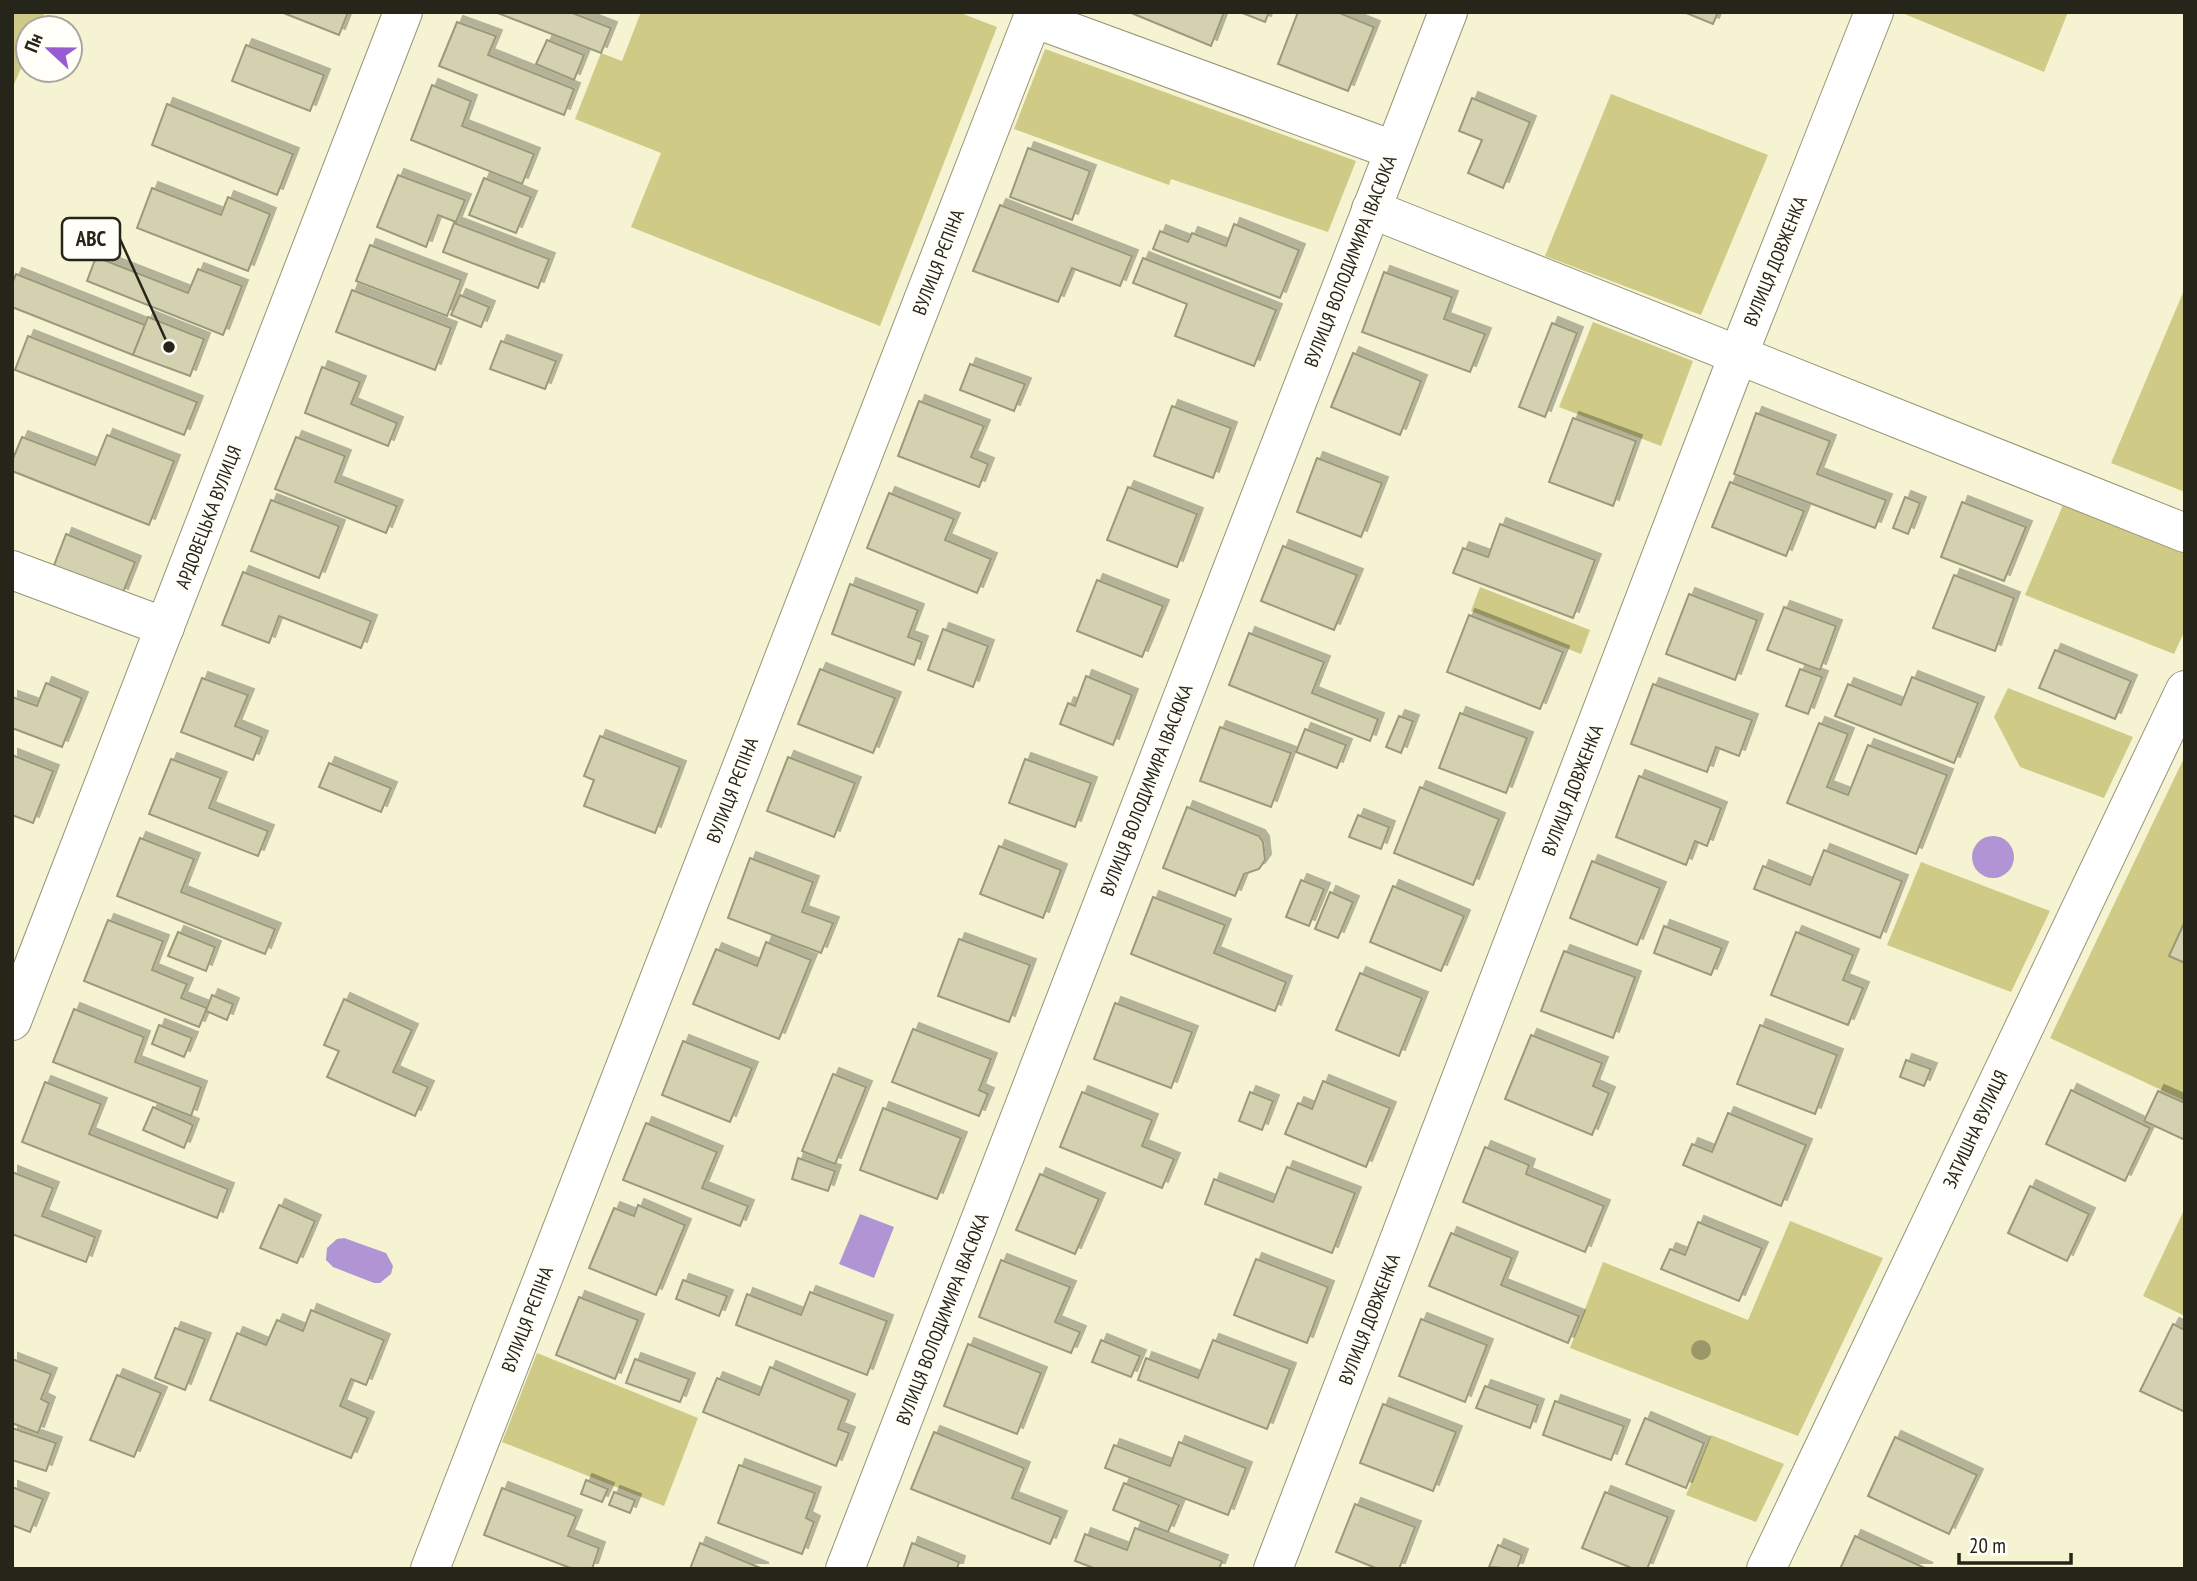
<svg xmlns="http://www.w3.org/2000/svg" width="2197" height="1581" viewBox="0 0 2197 1581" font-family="'PT Sans Narrow',sans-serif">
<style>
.green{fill:#cfca85}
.water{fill:#b094d4}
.building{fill:#d3d1b0;stroke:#9b997a;stroke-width:2;filter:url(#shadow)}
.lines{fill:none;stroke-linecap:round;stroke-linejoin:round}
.minor-casing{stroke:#979576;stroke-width:40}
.highway-casing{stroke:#979576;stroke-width:40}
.minor{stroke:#fff;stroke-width:38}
.highway{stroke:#fff;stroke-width:38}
.tree{fill:#9b9768}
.labels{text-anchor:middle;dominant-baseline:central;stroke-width:7;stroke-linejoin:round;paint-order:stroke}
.street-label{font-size:19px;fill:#262519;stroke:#fffef8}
.leader{fill:none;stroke:#262519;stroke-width:2.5}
.callout-dot{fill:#262519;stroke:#fffef8;stroke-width:2.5}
.callout{fill:#fffef8;stroke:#262519;stroke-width:2.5}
.callout-label{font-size:21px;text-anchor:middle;font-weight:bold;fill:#262519}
</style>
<defs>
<filter id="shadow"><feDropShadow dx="6" dy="-6" stdDeviation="0" flood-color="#0004"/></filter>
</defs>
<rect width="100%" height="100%" fill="#f5f3d1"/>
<g class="green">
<polygon points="12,12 45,12 38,28 28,28 28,52 12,89"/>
<polygon points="641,12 958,12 997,27 880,326 631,227 661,153 575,119 601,53 622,61"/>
<polygon points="1900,12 2068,12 2044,72"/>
<polygon points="1045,49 1356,161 1328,232 1171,179 1169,185 1014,129"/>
<polygon points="1611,94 1768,155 1701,315 1545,256"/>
<polygon points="2185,288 2185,492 2111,463"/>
<polygon points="1593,322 1693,361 1661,446 1559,407"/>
<polygon points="2063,505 2185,553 2185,630 2174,654 2025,595"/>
<polygon points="1480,587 1590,630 1581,654 1471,611"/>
<polygon points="2008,688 2133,737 2104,798 2020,767 1994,717"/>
<polygon points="2185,756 2185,1101 2050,1038"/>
<polygon points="1921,862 2050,911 2011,992 1887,945"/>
<polygon points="2185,1208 2185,1316 2143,1296"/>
<polygon points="1790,1221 1883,1258 1798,1436 1570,1348 1603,1262 1748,1320"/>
<polygon points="537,1353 698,1418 664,1506 502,1442"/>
<polygon points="1711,1435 1784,1464 1756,1522 1686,1495"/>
</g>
<g class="water">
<circle cx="1993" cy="857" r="21"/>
<polygon points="860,1214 894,1227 874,1278 839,1264"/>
<polygon points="344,1238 386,1253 393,1266 391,1274 380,1283 374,1283 333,1267 326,1260 327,1248 337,1239"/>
</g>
<g class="building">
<polygon points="281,12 348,12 339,35"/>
<polygon points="495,12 570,12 611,28 601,53"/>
<polygon points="1129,12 1224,12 1211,46"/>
<polygon points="1240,12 1269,12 1265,22"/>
<polygon points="1298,12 1337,12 1374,27 1348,91 1278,64"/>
<polygon points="1684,12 1718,12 1713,24"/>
<polygon points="457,22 496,36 488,55 574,89 564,115 439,66"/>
<polygon points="547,40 584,55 574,80 536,64"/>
<polygon points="246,45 324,75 310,111 232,81"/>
<polygon points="432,85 471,101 462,126 534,154 522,184 411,140"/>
<polygon points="1472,98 1530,122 1503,188 1468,173 1482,140 1459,131"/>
<polygon points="167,104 293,154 277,195 152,145"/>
<polygon points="1028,148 1090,171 1072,220 1010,197"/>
<polygon points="398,175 465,200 456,222 438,215 426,247 377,227"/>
<polygon points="484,178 531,197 516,233 469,215"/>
<polygon points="152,188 221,215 228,197 270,214 248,271 137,228"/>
<polygon points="1000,205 1132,256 1120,286 1072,268 1058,302 973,271"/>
<polygon points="454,223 549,259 538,288 443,252"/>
<polygon points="1234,224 1299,250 1280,298 1153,249 1160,231 1188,242 1192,233 1226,246"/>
<polygon points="370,245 461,280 447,316 356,281"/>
<polygon points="96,257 188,293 198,269 242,286 223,335 87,281"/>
<polygon points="1143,258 1276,310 1254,366 1175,336 1187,304 1133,283"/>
<polygon points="1384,272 1452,297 1444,319 1485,334 1470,372 1362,332"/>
<polygon points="16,274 145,325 133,355 12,307 12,284"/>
<polygon points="352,290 451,328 435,370 336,332"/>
<polygon points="460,295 489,307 481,327 451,315"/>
<polygon points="148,317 204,339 190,376 133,355"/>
<polygon points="1552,323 1577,333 1545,417 1519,407"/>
<polygon points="28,336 197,402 184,435 15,370"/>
<polygon points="501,341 556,361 545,389 490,369"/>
<polygon points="1353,353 1421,381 1400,435 1331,407"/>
<polygon points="970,364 1025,384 1014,411 960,390"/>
<polygon points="322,367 360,382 351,404 397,423 388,446 305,413"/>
<polygon points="919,401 984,426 971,457 988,464 979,487 898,456"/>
<polygon points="1172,406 1231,428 1213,478 1154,456"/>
<polygon points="1756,413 1830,441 1817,474 1886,500 1875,528 1734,474"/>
<polygon points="1573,418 1636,441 1613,506 1549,482"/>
<polygon points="107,435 174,461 149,525 12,471 12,461 22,437 95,465"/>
<polygon points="296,437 345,456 335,482 397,506 386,533 275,489"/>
<polygon points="1317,458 1382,483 1361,537 1297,512"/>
<polygon points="1730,482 1804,511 1786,556 1712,527"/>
<polygon points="1128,487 1197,514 1177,567 1107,540"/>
<polygon points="889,493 954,519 945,540 991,559 977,593 867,548"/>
<polygon points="1905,497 1920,503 1908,534 1893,528"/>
<polygon points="271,500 339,526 319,578 251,551"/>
<polygon points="1962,502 2026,527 2004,581 1941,557"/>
<polygon points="1500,524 1595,560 1573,618 1453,573 1463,548 1488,557"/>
<polygon points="66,534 135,562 122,595 53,568"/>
<polygon points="1283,546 1357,575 1334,630 1261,601"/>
<polygon points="243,572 371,621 361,648 279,616 269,643 222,625"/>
<polygon points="1954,575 2014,598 1995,651 1933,628"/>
<polygon points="1097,580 1163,606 1142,657 1077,631"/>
<polygon points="850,584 918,610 908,637 922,642 914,665 832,634"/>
<polygon points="1689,594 1757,620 1735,680 1666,654"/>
<polygon points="1784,607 1836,626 1820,670 1767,650"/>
<polygon points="1469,615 1563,652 1540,709 1447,672"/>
<polygon points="943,629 988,646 973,687 928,670"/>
<polygon points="1249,633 1324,662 1312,693 1378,719 1370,741 1229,685"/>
<polygon points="2055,650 2131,681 2115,719 2039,688"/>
<polygon points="820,669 895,698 873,753 798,724"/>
<polygon points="1800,669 1822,677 1808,714 1786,706"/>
<polygon points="1086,676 1132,695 1113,745 1060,724 1068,703 1075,706"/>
<polygon points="1912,677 1978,703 1954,763 1835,716 1848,684 1901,705"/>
<polygon points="202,678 248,695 235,726 262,737 253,760 181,732"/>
<polygon points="46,683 82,698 62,747 12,728 12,697 37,706"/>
<polygon points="1653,684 1752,720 1739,756 1716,747 1707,772 1631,744"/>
<polygon points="1460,713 1527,738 1506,793 1439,768"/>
<polygon points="1399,716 1413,721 1401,753 1386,747"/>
<polygon points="1819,723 1848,734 1827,787 1848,795 1868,745 1947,775 1916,854 1787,803"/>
<polygon points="1220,727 1291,753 1271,807 1200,781"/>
<polygon points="1305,729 1346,745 1337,768 1296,752"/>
<polygon points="600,736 680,767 655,833 584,806 594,780 584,776"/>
<polygon points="12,755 53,771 33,823 12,815"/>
<polygon points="788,757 855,783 834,837 767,811"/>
<polygon points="171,759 221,778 209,808 268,831 258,856 149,814"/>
<polygon points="1025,759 1091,783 1075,827 1009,803"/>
<polygon points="329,763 391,788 381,812 319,787"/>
<polygon points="1639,776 1721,808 1707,846 1695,841 1686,865 1616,837"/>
<polygon points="1420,787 1499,819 1473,885 1394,853"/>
<polygon points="1187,807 1259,836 1263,842 1265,860 1259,869 1244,874 1235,896 1163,868"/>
<polygon points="1358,815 1389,827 1381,849 1349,837"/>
<polygon points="140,838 194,859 181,892 275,929 265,954 117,896"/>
<polygon points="999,846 1061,870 1043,918 980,894"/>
<polygon points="1824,850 1902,881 1880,938 1754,889 1763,866 1810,885"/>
<polygon points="750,858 813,882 802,912 833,923 821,953 728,918"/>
<polygon points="1592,861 1660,888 1637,945 1570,918"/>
<polygon points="1301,880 1324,889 1309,926 1286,917"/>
<polygon points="1393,886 1464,916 1441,971 1370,942"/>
<polygon points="1330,892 1353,902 1338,938 1315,929"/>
<polygon points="1153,897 1225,925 1214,953 1286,982 1275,1011 1131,954"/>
<polygon points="108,920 163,941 152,970 187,984 181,998 207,1008 199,1027 84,981"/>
<polygon points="2185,921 2185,963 2169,956"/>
<polygon points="1664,926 1722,948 1711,975 1654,953"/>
<polygon points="178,932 215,947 206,971 168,956"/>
<polygon points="1796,932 1853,955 1843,980 1863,988 1848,1025 1771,995"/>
<polygon points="959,939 1030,965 1009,1022 938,996"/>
<polygon points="766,942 811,960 779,1039 693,1004 716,949 757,966"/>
<polygon points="1564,951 1635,977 1613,1038 1541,1011"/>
<polygon points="1360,973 1422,998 1399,1056 1336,1030"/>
<polygon points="212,995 233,1004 227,1020 206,1011"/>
<polygon points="344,999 412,1030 393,1072 428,1087 415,1116 327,1077 339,1051 324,1045"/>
<polygon points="1115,1003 1192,1032 1171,1088 1094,1059"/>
<polygon points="74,1009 144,1037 135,1062 201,1087 191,1116 53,1062"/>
<polygon points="159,1025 192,1038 184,1057 152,1044"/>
<polygon points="1760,1025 1837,1055 1815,1114 1737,1084"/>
<polygon points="913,1029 991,1059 979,1090 988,1094 979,1116 892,1082"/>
<polygon points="1531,1035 1602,1063 1593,1086 1609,1093 1592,1135 1505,1099"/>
<polygon points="683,1041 752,1068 730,1122 662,1095"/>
<polygon points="1906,1060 1931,1069 1924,1086 1900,1077"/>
<polygon points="833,1074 866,1087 835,1164 802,1151"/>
<polygon points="1323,1081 1390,1108 1366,1167 1285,1134 1298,1103 1312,1109"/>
<polygon points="45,1082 101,1104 89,1134 228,1189 217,1218 22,1142"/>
<polygon points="2071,1090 2150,1128 2125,1181 2046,1144"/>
<polygon points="2158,1091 2185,1103 2185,1140 2144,1121"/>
<polygon points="1082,1092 1152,1120 1142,1146 1174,1159 1162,1188 1060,1147"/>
<polygon points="1250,1092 1273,1101 1262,1130 1239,1121"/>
<polygon points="153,1107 193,1125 184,1148 143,1130"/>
<polygon points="883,1108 961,1138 937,1199 860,1170"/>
<polygon points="1728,1113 1806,1145 1781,1206 1683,1165 1692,1144 1712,1152"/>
<polygon points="646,1123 717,1152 702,1188 748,1206 740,1226 623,1180"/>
<polygon points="1485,1147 1529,1165 1526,1174 1604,1206 1585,1252 1463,1202"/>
<polygon points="798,1158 835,1171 828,1191 792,1179"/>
<polygon points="1287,1167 1355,1193 1332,1253 1205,1204 1214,1179 1273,1202"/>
<polygon points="12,1172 53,1188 42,1216 95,1237 86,1262 12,1234"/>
<polygon points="1040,1174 1099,1199 1075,1254 1016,1230"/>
<polygon points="2030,1186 2089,1214 2067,1261 2008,1233"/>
<polygon points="279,1205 315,1221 297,1263 260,1248"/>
<polygon points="638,1205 685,1225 656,1295 589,1268 614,1208 634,1216"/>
<polygon points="1698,1222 1762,1248 1739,1301 1661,1269 1670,1249 1685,1255"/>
<polygon points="1451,1233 1512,1258 1501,1285 1579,1316 1568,1343 1429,1286"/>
<polygon points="1256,1259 1328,1287 1307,1343 1234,1315"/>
<polygon points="1001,1260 1070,1287 1055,1322 1080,1332 1071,1353 979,1317"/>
<polygon points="683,1280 727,1296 719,1316 676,1299"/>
<polygon points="810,1292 887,1321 867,1375 736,1325 747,1294 801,1315"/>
<polygon points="579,1297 638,1320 615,1379 556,1355"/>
<polygon points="311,1310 384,1340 366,1385 351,1379 340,1406 368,1418 351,1458 210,1400 237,1333 266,1345 277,1320 303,1331"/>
<polygon points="1421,1319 1487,1345 1465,1402 1399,1376"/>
<polygon points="2173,1324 2185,1330 2185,1412 2140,1391"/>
<polygon points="175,1328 205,1339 185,1390 155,1378"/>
<polygon points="1101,1340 1140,1356 1131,1377 1092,1362"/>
<polygon points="1213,1340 1290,1369 1267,1429 1138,1380 1146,1358 1198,1378"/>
<polygon points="968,1344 1041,1373 1017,1434 944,1406"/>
<polygon points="12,1359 51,1374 41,1399 49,1403 38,1433 12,1423"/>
<polygon points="635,1359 689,1379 680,1402 626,1383"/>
<polygon points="770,1367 849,1400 838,1429 849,1433 836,1466 703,1412 717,1378 759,1395"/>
<polygon points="117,1375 161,1393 134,1457 90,1440"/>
<polygon points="1485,1386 1538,1405 1530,1428 1476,1408"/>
<polygon points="1555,1401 1624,1426 1611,1460 1543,1435"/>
<polygon points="1383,1404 1456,1432 1433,1491 1360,1463"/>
<polygon points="1645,1418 1704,1443 1686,1488 1626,1464"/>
<polygon points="12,1428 56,1443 46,1471 12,1460"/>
<polygon points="934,1432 1024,1468 1012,1498 1061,1517 1050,1544 911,1489"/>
<polygon points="1895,1437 1977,1475 1949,1534 1868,1496"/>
<polygon points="1179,1442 1246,1468 1228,1515 1105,1468 1114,1445 1170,1466"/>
<polygon points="739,1465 815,1493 806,1518 814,1522 802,1554 718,1523"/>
<polygon points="586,1480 608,1489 602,1502 581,1494"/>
<polygon points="1124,1483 1179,1505 1168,1532 1113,1510"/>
<polygon points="12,1487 43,1499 30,1532 12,1525"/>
<polygon points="502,1488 576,1516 568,1536 599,1548 592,1569 573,1569 484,1535"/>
<polygon points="614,1492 635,1500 630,1513 609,1505"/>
<polygon points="1605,1492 1668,1517 1647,1569 1634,1569 1582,1548"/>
<polygon points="1355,1504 1415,1527 1399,1569 1378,1569 1336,1552"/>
<polygon points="1135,1528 1222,1561 1219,1569 1096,1569 1075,1561 1085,1534 1127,1550"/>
<polygon points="1855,1536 1927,1569 1840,1569"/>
<polygon points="700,1543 763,1569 690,1569"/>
<polygon points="912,1543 959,1562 957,1569 903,1569"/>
<polygon points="1498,1545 1522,1555 1517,1569 1489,1567"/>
</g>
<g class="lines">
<g class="minor-casing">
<g id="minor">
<polyline points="1033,18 1393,150"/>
<polyline points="1371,209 2185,533"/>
<polyline points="12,570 165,627"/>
<polyline points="430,1569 1035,12"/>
<polyline points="845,1569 1448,12"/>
<polyline points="1273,1569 1739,353 1874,12"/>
<polyline points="1766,1569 2185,690"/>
</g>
</g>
<g class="highway-casing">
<polyline id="highway" points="12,1021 403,12"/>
</g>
<use href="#minor" class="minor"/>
<use href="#highway" class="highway"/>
</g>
<circle class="tree" cx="1701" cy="1350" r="10"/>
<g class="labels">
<g class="street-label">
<text transform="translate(1350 261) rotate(-69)">ВУЛИЦЯ ВОЛОДИМИРА ІВАСЮКА</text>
<text transform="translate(1775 261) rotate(-68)">ВУЛИЦЯ ДОВЖЕНКА</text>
<text transform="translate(938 262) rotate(-69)">ВУЛИЦЯ РЄПІНА</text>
<text transform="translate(208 517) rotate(-69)">АРДОВЕЦЬКА ВУЛИЦЯ</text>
<text transform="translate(732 790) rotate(-69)">ВУЛИЦЯ РЄПІНА</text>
<text transform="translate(1146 790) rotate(-69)">ВУЛИЦЯ ВОЛОДИМИРА ІВАСЮКА</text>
<text transform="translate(1572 790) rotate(-69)">ВУЛИЦЯ ДОВЖЕНКА</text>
<text transform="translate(1975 1129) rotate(-65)">ЗАТИШНА ВУЛИЦЯ</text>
<text transform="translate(527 1319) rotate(-69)">ВУЛИЦЯ РЄПІНА</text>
<text transform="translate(942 1319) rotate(-69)">ВУЛИЦЯ ВОЛОДИМИРА ІВАСЮКА</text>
<text transform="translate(1369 1319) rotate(-69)">ВУЛИЦЯ ДОВЖЕНКА</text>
</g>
</g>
<path class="leader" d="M169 347L120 239"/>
<circle class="callout-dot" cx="169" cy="347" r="7"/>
<rect class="callout" x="62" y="218" width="58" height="42" rx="7"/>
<g class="callout-label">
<text x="91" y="246">ABC</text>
</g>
<rect width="2197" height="1581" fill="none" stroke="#262519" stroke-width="28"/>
<g transform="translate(49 49) rotate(292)"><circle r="33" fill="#fffef8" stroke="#a8a79f" stroke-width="2"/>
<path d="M0-5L12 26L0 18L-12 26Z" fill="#975cd4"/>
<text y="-10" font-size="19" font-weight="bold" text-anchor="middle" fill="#262519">Пн</text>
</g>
<path d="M1959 1553v10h112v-10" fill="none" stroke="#262519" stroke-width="3.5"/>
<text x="1969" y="1553" font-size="21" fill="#262519" stroke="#fffef8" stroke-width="5" paint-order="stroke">20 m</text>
</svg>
